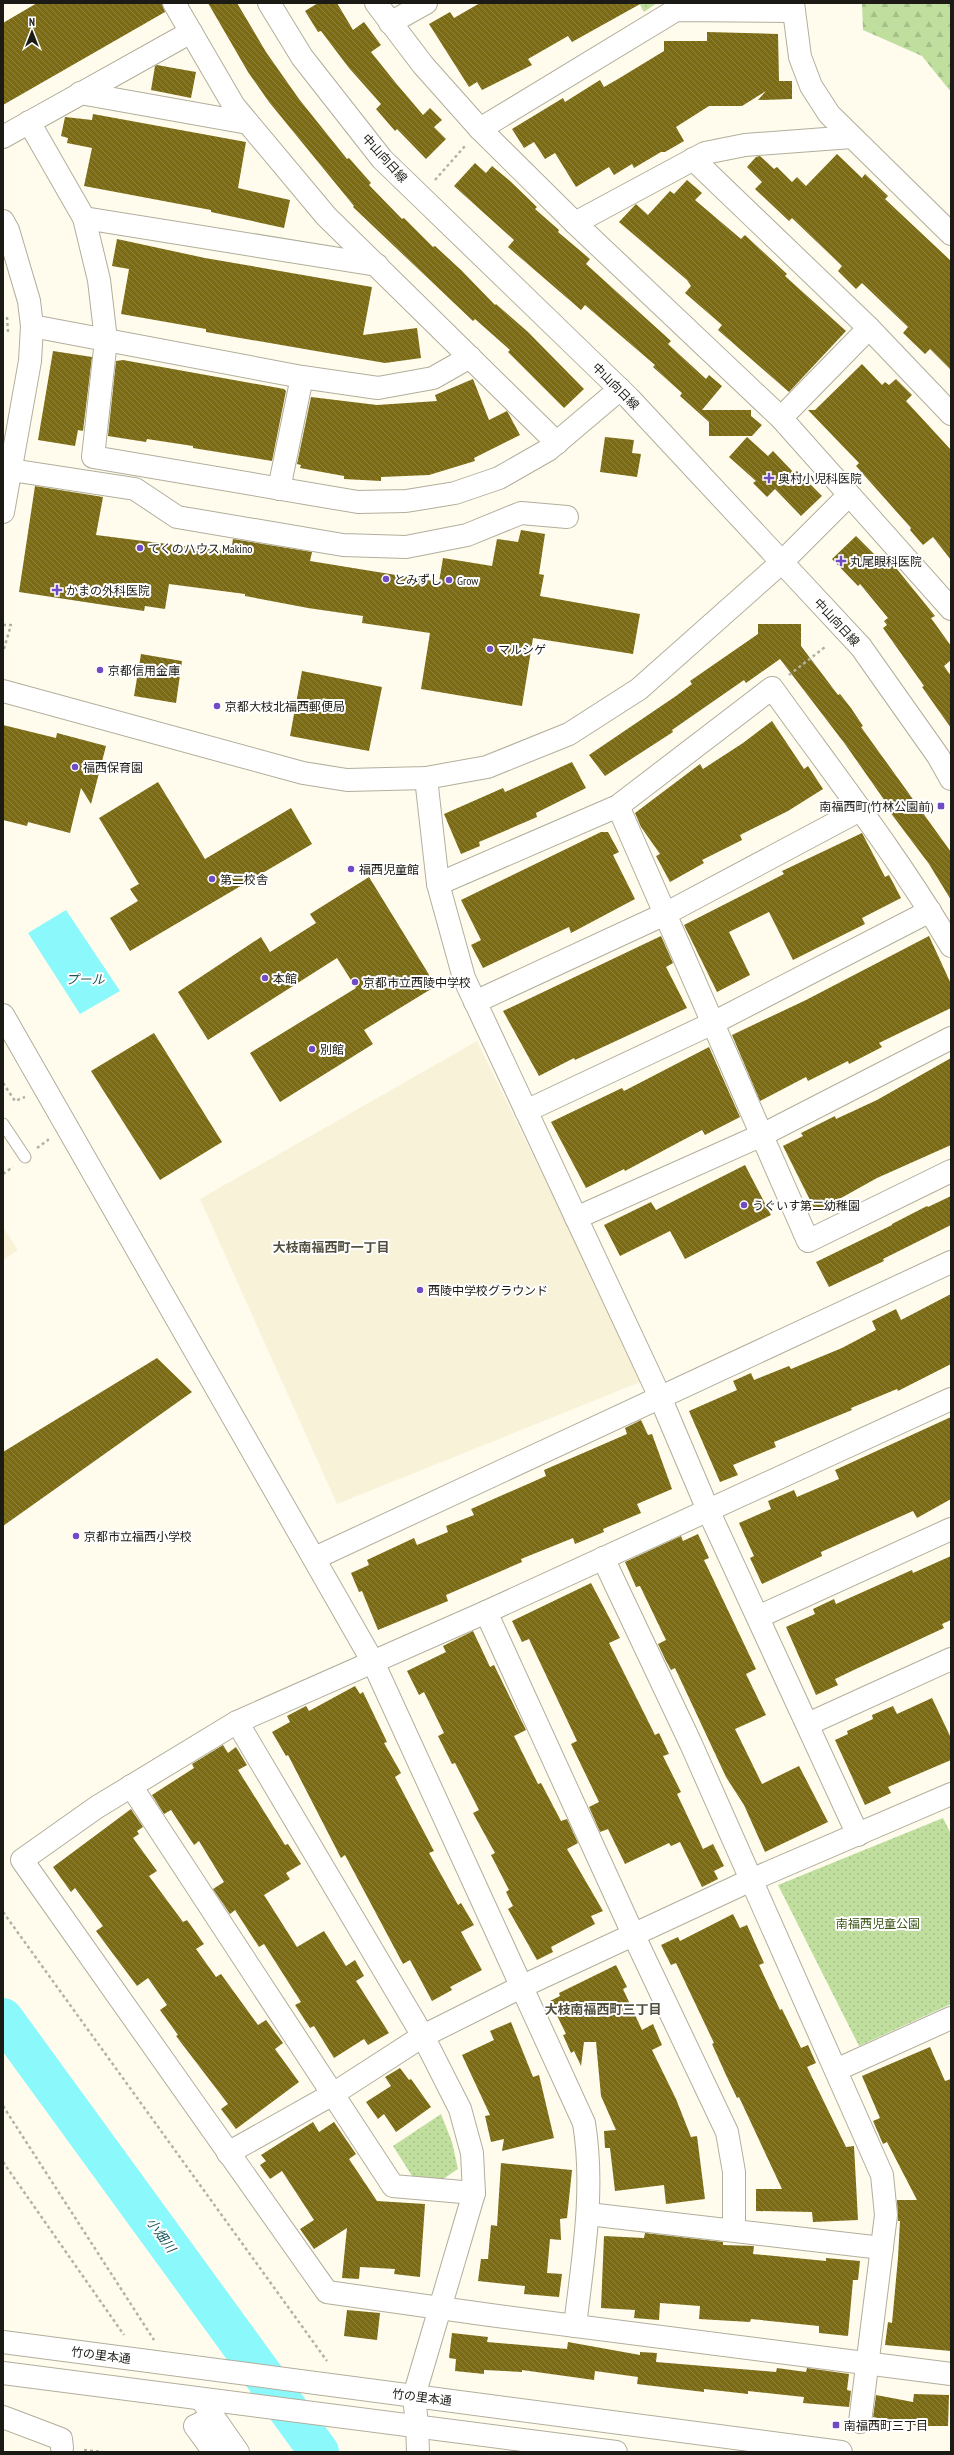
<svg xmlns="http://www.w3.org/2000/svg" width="954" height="2455" viewBox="0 0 954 2455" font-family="'PT Sans Narrow','Noto Sans JP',sans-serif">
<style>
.built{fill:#f8f2d8}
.forest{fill:url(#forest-firs)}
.park{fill:url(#park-dots)}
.water{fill:#8bf9fb}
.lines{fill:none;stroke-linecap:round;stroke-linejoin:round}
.river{stroke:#8bf9fb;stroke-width:40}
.building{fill:url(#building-back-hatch)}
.lane-casing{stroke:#b2ae9c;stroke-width:13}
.street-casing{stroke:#b2ae9c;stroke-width:24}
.secondary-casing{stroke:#b2ae9c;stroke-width:24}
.path{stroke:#b4b2a6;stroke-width:2.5;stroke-dasharray:3 3;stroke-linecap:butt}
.lane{stroke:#fff;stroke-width:11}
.street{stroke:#fff;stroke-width:22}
.secondary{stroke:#fff;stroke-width:22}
.poi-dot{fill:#714bc4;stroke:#fff;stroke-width:1.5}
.labels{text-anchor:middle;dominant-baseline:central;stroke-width:4;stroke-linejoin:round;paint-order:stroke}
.street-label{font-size:12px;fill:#1c1a14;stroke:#fff}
.poi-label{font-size:12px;fill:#1c1a14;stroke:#fff;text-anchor:start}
.park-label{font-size:12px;fill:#3b5515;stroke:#fff}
.water-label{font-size:13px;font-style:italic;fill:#165758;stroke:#fff}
.neighbourhood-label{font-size:13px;font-weight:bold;fill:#524f3f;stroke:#fff}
</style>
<defs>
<pattern id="forest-firs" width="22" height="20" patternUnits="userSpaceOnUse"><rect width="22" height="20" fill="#c0df9f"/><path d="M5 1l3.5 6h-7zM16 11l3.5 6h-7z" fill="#a4bf88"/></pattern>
<pattern id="park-dots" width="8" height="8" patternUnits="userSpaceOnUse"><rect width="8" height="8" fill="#c0df9f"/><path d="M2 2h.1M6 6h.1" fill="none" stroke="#a4bf88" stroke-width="1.8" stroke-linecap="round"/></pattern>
<pattern id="building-back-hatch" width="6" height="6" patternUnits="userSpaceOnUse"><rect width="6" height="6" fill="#7b6b14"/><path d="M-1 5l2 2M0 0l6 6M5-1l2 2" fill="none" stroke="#8e8345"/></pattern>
</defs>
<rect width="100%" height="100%" fill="#fffced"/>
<g class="built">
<polygon points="477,1041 643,1381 337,1504 200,1199"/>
<polygon points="3,1227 18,1250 3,1260"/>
</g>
<polygon class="forest" points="862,3 951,3 951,92 922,56 863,30"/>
<g class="park">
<polygon points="639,3 657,3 644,12"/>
<polygon points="943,1818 951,1834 951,2004 859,2046 778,1885"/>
<polygon points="441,2114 452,2142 458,2169 440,2181 414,2179 393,2146"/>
</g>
<polygon class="water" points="66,910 120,991 80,1014 28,933"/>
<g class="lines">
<polyline class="river" points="3,2018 319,2452"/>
</g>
<g class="building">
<polygon points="37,3 162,3 165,12 3,105 3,23"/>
<polygon points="208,3 237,3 266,52 299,99 347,159 349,158 371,183 369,185 402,219 404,218 433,247 435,246 461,270 495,305 496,304 528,332 584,389 564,408 508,352 510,350 475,319 473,321 353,207 354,206 269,102 248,72"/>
<polygon points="318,3 337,3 353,30 364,22 381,45 371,52 395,82 423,115 430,108 442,120 434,127 446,139 426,159 397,129 395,131 376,109 381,104 349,68 321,31 318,32 305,11"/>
<polygon points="480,3 642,3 572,42 568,36 528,59 532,65 482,90 477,82 469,87 429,24 450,12 454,18"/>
<polygon points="707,32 778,34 779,81 792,81 792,99 758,100 766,91 742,106 709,106 676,127 684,141 665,152 661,152 634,168 632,164 614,175 609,167 576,187 555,153 545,159 534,142 524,148 512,129 563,98 565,102 600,80 604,87 618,79 664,51 664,41 707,41"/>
<polygon points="157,65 196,72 191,98 151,90 155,66"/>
<polygon points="93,114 246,142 238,188 290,200 284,228 211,212 211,210 84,186 92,148 67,143 68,138 61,136 65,117 92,120"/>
<polygon points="837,154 862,178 865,174 888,196 885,199 951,261 951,370 930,349 925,354 903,333 908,327 862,283 856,289 838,271 842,266 792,218 789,221 755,189 762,182 747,167 756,157 760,156 774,169 777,167 792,182 797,177 806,186"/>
<polygon points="475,163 486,173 492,166 510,181 537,207 535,209 559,230 558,232 590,259 586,264 671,341 668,344 706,379 709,375 722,386 702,410 751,410 751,416 762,425 752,436 709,436 709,422 680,396 682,393 653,367 655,365 585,305 581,310 508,247 514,240 454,186"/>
<polygon points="687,180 702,193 695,200 741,239 745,235 787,274 785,276 846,331 789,392 718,330 722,325 685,293 691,286 687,280 619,222 636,204 648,215 670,191 674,194"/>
<polygon points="117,239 205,258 372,287 363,335 417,328 421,358 385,363 206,332 206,329 121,314 129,269 112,266"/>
<polygon points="53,351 92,357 83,431 78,430 75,446 38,440"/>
<polygon points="123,360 284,389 286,391 272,461 193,448 193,446 147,439 146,442 108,436 116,361"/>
<polygon points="862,364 882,385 885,382 889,385 896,379 912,395 906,401 951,450 951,560 933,537 923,545 910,530 911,528 856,466 859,463 808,410 815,410"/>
<polygon points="473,379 489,420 507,411 520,435 474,458 475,461 429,475 381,477 381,481 344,479 344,476 300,468 301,465 297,464 311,397 377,405 437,401 435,395"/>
<polygon points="605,437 634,440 632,453 641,454 637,477 600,472"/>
<polygon points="747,437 768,456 773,451 794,473 797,471 822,496 801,516 775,489 767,497 753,483 756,481 729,457"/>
<polygon points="35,486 103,497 96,535 231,552 233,539 312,552 310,561 439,582 443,558 492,566 497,539 518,542 521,530 545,534 539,574 544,575 540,596 640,614 633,654 533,638 522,706 421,689 430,633 362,623 363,616 308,608 245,596 245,594 169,584 165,609 145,606 144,611 19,592"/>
<polygon points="856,536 887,567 892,563 935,616 931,618 951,646 951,660 944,666 951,676 951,728 922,687 924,686 883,628 887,625 884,621 888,618 860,584 858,586 832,559"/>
<polygon points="758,624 801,624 801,646 838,695 840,694 851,708 863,726 861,727 951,852 951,900 929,864 890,812 892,811 845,744 780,659 746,683 744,680 672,730 673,732 605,776 589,755 676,696 692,684 690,681 758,634"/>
<polygon points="141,654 182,661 176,703 134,696"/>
<polygon points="302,671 382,687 369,751 290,736"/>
<polygon points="772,721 804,769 808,766 823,789 788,811 740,835 742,840 702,860 704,863 670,882 656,856 660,854 641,827 635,813 700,764 703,769 743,743"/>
<polygon points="3,725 56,738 57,733 106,746 91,804 81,788 70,833 28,822 27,826 3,820"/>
<polygon points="572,762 586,788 536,813 537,817 479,842 480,846 461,854 444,814 503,788 505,792"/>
<polygon points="158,782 205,859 291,808 312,844 130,951 110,918 138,901 130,889 139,884 99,818"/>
<polygon points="601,832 608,832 619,852 613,855 635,899 571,933 569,927 483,968 471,945 481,940 461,900"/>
<polygon points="862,833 885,877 889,875 901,898 862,918 865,924 793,960 769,912 729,932 750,975 717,992 684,925 784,874 782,871"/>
<polygon points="369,877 436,986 364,1030 373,1044 280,1102 250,1053 356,988 337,958 208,1040 178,992 261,937 270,952 316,923 310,914"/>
<polygon points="661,936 673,963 666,967 687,1008 575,1060 574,1058 539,1076 503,1011"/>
<polygon points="929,936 951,984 951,1008 879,1043 882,1047 849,1064 848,1061 808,1081 806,1077 760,1101 732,1035 806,1000"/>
<polygon points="154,1033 222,1142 160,1180 91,1071"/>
<polygon points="709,1047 740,1117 705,1135 702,1130 625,1171 624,1169 586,1188 551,1122 622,1088 624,1091"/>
<polygon points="951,1058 951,1145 877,1178 816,1212 783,1146 803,1136 801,1133 835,1116 836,1119 877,1100"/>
<polygon points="745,1165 771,1215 685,1259 670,1231 620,1256 604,1225 651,1202 656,1210"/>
<polygon points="951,1196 951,1225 883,1259 884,1261 829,1287 816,1262 892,1225 892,1224 927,1206 928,1207"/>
<polygon points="951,1294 951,1364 898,1391 897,1389 851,1408 852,1410 774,1442 776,1447 733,1465 738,1475 720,1482 689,1411 737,1390 733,1381 751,1373 754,1380 789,1366 791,1369 842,1348 876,1330 872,1321 896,1309 901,1320"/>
<polygon points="157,1358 192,1392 3,1526 3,1452"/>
<polygon points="951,1417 951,1499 917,1518 913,1511 821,1552 822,1556 762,1584 750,1558 754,1556 739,1523 771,1509 768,1501 794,1490 797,1497 839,1479 835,1470"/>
<polygon points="641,1420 648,1435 652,1434 672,1489 637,1504 641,1513 603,1529 604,1532 575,1544 573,1538 521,1559 522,1562 446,1595 448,1601 378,1630 362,1591 359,1592 351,1573 369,1565 367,1560 414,1538 417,1545 448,1532 446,1526 474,1515 471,1509 546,1476 544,1470 627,1434 625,1428"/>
<polygon points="698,1534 709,1558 704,1560 756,1669 746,1674 766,1715 735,1729 762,1784 799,1766 828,1822 765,1852 744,1805 726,1777 675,1668 671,1670 666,1661 658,1644 666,1640 640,1586 636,1587 625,1562 681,1536 683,1541"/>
<polygon points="951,1556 951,1620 942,1624 944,1628 858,1668 835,1679 838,1685 816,1695 786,1627 815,1614 813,1609 834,1599 836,1604 912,1570 913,1573"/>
<polygon points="591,1583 620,1638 609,1643 655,1735 659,1733 669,1754 663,1756 681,1792 677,1794 703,1849 713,1844 724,1866 714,1871 718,1879 702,1887 680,1842 671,1846 669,1843 625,1864 608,1829 600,1832 589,1807 599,1802 571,1744 577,1741 529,1639 522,1642 512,1621"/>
<polygon points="473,1631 490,1667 494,1665 526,1730 514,1736 538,1784 541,1783 561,1821 567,1819 578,1843 567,1849 603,1911 591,1916 595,1924 551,1947 553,1952 537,1960 508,1909 513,1906 506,1892 509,1890 491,1855 495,1853 473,1813 479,1810 455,1763 452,1764 438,1736 444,1733 424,1692 419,1695 407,1671 446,1652 443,1646"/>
<polygon points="355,1686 360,1694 363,1692 387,1742 384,1743 401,1773 395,1777 434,1851 429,1853 458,1905 461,1903 474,1925 461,1932 482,1970 450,1987 452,1990 432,2001 410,1960 403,1964 345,1855 341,1858 288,1755 286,1756 272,1732 290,1722 287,1716 306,1706 309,1711"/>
<polygon points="932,1698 951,1738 951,1760 888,1787 891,1793 865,1805 835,1740 848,1734 847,1731 873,1719 872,1715 893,1706 897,1714"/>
<polygon points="223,1745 228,1753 236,1747 247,1765 238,1770 285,1845 288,1844 301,1864 286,1873 290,1879 264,1895 297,1947 324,1931 346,1966 355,1960 364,1976 356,1981 389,2033 368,2045 364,2039 334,2058 314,2026 310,2028 295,2005 301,2002 264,1944 259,1947 235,1910 230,1914 213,1889 224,1882 199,1841 194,1845 171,1810 164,1814 152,1795 194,1768 192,1764"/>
<polygon points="131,1809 143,1827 137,1831 139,1834 133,1838 157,1871 149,1876 183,1922 187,1920 204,1944 196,1949 216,1977 221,1974 258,2025 266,2020 283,2043 275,2049 299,2082 236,2129 221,2109 228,2104 176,2036 178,2035 160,2010 167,2005 148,1978 137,1986 96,1931 103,1926 75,1888 71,1892 53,1867"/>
<polygon points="733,1914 740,1928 747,1925 764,1963 759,1965 780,2010 782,2009 801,2048 808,2045 816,2063 807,2067 846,2147 854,2146 858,2220 813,2222 812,2212 756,2211 756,2189 782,2189 739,2097 737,2098 726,2075 712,2044 714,2043 676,1963 671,1965 661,1945 678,1937 680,1941"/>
<polygon points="616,1965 627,1987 623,1989 642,2030 653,2024 662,2045 652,2050 676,2099 691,2137 697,2136 705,2199 666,2204 664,2185 615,2191 610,2148 605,2148 604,2131 616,2130 601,2096 596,2042 584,2042 581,2066 574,2051 571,2053 563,2035 566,2034 550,2001 560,1996 559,1993"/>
<polygon points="511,2022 533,2077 539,2075 554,2138 502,2151 504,2139 491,2142 485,2116 490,2115 462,2055 494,2040 490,2031"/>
<polygon points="930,2047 945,2081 951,2079 951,2351 885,2345 888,2322 892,2323 898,2258 900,2221 898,2221 897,2200 917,2200 887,2142 883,2144 873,2121 880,2118 862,2076"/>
<polygon points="400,2068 409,2080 411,2079 431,2107 396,2132 384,2114 378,2119 366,2102 391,2086 385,2077"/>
<polygon points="313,2122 319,2132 334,2122 356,2154 349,2159 377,2201 425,2204 420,2277 394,2274 395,2269 360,2267 359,2279 342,2278 347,2228 314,2249 300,2229 314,2220 282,2171 270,2179 260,2165 266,2161 261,2155"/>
<polygon points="501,2163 572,2170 567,2218 560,2219 561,2240 550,2239 547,2273 562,2274 559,2297 524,2294 525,2286 478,2281 481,2259 488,2259 491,2225 497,2226"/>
<polygon points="645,2233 723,2242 723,2245 754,2246 753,2254 826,2261 826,2258 860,2261 858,2280 853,2280 848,2336 819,2333 819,2326 751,2319 750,2322 699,2319 700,2306 660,2303 659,2320 634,2318 635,2310 601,2308 604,2236 644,2238"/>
<polygon points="347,2310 380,2313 377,2340 344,2336"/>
<polygon points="452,2333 488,2337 487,2342 567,2349 568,2342 640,2355 640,2352 657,2353 656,2362 776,2372 777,2368 806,2372 807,2368 849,2374 847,2390 851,2391 849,2407 803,2403 804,2397 748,2391 748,2394 704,2389 704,2392 637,2384 638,2377 595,2371 594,2380 522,2370 522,2372 484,2370 484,2374 455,2371 456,2359 449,2358"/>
<polygon points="914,2394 949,2395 948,2426 919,2426 873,2417 876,2395 913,2402"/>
</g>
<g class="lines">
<g class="lane-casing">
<polyline id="lane" points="3,1124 25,1157"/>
</g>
<g class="street-casing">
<g id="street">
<polyline points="174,3 234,106 326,216 557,443"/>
<polyline points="376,3 423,65 480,129 575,223 781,418 951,609"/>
<polyline points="793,3 800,57 811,86 829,114 951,234"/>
<polyline points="390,23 426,3"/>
<polyline points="80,93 248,123"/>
<polyline points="29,122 84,218 99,280 106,340 93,457 358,502 406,501 455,493 499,478 548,450 620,389"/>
<polyline points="480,129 676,10 793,11"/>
<polyline points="3,137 191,32"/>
<polyline points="693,159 869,328 951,414"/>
<polyline points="84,218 377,265"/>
<polyline points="575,223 705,153 745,145 852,137"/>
<polyline points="32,326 302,377 378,388 433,378 470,357"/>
<polyline points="781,418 869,328"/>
<polyline points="11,470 135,489 177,517 343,545 406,547 467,535 521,513 567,517"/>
<polyline points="279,489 302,377"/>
<polyline points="782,562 849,495"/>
<polyline points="426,778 438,884 464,978 660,1397 708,1510 858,1835"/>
<polyline points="618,806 808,1241 951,1171"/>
<path d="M438,884L618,806L772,688C833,773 898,856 951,946"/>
<polyline points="475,1002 665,914 860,810"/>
<path d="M3,1015L373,1662L584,2123C595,2190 583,2258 575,2326"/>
<polyline points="526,1111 713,1023 930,911"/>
<polyline points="576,1218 762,1135 951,1038"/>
<polyline points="951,1399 486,1612 237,1722 97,1807 22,1860 327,2292 490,2315 951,2374"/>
<polyline points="315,1558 951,1262"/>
<polyline points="603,1558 691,1744 882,2175 886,2215 860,2422"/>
<polyline points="486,1612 634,1936 727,2132 734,2172 734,2230"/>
<polyline points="758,1617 951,1529"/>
<polyline points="237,1722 423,2036 460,2109 472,2153 474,2193 414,2396 417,2425"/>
<polyline points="808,1724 951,1659"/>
<polyline points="131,1786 393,2186 474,2193"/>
<polyline points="836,2070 951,2018"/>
<polyline points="228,2153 333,2094 423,2036 523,1986 751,1880 951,1794"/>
<polyline points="588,2214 882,2248"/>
<polyline points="3,2417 61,2439 62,2448"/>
<polyline points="201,2423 195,2426 214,2452"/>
</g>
</g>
<g class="secondary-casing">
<g id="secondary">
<polyline points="269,3 302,57 382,159 629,398 861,647 938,756 951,779"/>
<polyline points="3,221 8,230 29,301 32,326 30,361 3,512"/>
<polyline points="3,691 303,773 347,780 426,778 487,767 569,734 639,689 782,562"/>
<polyline points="3,2342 841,2452"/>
<polyline points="3,2373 616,2452"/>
<polyline points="201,2399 238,2452"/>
<polyline points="417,2425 418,2452"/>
</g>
</g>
<g class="path">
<polyline points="435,180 465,146"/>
<polyline points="7,317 8,332"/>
<polyline points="3,625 11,625 3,652"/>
<polyline points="789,675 825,647"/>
<polyline points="3,1083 15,1101 25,1097"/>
<polyline points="37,1148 48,1140 47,1139"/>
<polyline points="3,1174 13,1167"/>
<polyline points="3,1912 327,2361"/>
<polyline points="3,2106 154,2340"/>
<polyline points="3,2162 124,2335"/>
<polyline points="84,2450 103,2452"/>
</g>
<use href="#lane" class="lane"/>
<use href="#street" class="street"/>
<use href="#secondary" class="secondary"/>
</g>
<g class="poi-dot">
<path d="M767 472h4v4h4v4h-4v4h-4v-4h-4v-4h4z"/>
<circle cx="140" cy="548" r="4"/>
<path d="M839 555h4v4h4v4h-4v4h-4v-4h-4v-4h4z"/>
<circle cx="386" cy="579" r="4"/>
<circle cx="449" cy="580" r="4"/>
<path d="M55 584h4v4h4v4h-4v4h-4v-4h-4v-4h4z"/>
<circle cx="490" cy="649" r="4"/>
<circle cx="100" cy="670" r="4"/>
<circle cx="217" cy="706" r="4"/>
<circle cx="75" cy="767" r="4"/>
<rect x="937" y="802" width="8" height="8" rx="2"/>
<circle cx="351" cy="869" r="4"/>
<circle cx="212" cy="879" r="4"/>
<circle cx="265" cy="978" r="4"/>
<circle cx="355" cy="982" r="4"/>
<circle cx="312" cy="1049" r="4"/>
<circle cx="744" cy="1205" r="4"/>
<circle cx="420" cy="1290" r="4"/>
<circle cx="76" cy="1536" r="4"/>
<rect x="832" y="2421" width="8" height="8" rx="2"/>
</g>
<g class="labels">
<g class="street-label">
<text transform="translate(385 158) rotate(48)">中山向日線</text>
<text transform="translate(616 386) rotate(45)">中山向日線</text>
<text transform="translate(837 622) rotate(47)">中山向日線</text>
<text transform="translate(101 2355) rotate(7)">竹の里本通</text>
<text transform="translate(422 2397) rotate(7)">竹の里本通</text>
</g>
<g class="poi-label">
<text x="778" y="478">奥村小児科医院</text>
<text x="148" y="548">てくのハウス Makino</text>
<text x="850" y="561">丸尾眼科医院</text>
<text x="394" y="579">とみずし</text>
<text x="457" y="580">Grow</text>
<text x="66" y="590">かまの外科医院</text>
<text x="498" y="649">マルシゲ</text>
<text x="108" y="670">京都信用金庫</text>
<text x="225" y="706">京都大枝北福西郵便局</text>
<text x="83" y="767">福西保育園</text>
<text x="933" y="806" text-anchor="end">南福西町(竹林公園前)</text>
<text x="359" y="869">福西児童館</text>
<text x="220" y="879">第二校舎</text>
<text x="273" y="978">本館</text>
<text x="363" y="982">京都市立西陵中学校</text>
<text x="320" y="1049">別館</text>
<text x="752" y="1205">うぐいす第二幼稚園</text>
<text x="428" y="1290">西陵中学校グラウンド</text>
<text x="84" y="1536">京都市立福西小学校</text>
<text x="844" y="2425">南福西町三丁目</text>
</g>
<g class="park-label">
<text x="878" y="1923">南福西児童公園</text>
</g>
<g class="water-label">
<text x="85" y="979">プール</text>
<text transform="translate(161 2235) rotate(54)">小畑川</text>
</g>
<g class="neighbourhood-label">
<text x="331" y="1247">大枝南福西町一丁目</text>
<text x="603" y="2009">大枝南福西町三丁目</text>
</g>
</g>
<rect width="954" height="2455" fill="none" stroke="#1c1a14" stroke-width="8"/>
<g transform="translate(32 32)" stroke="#ffffff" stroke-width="3" paint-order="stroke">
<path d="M0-3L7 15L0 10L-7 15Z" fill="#1c1a14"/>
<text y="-6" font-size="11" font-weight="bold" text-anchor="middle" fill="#1c1a14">N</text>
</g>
</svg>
